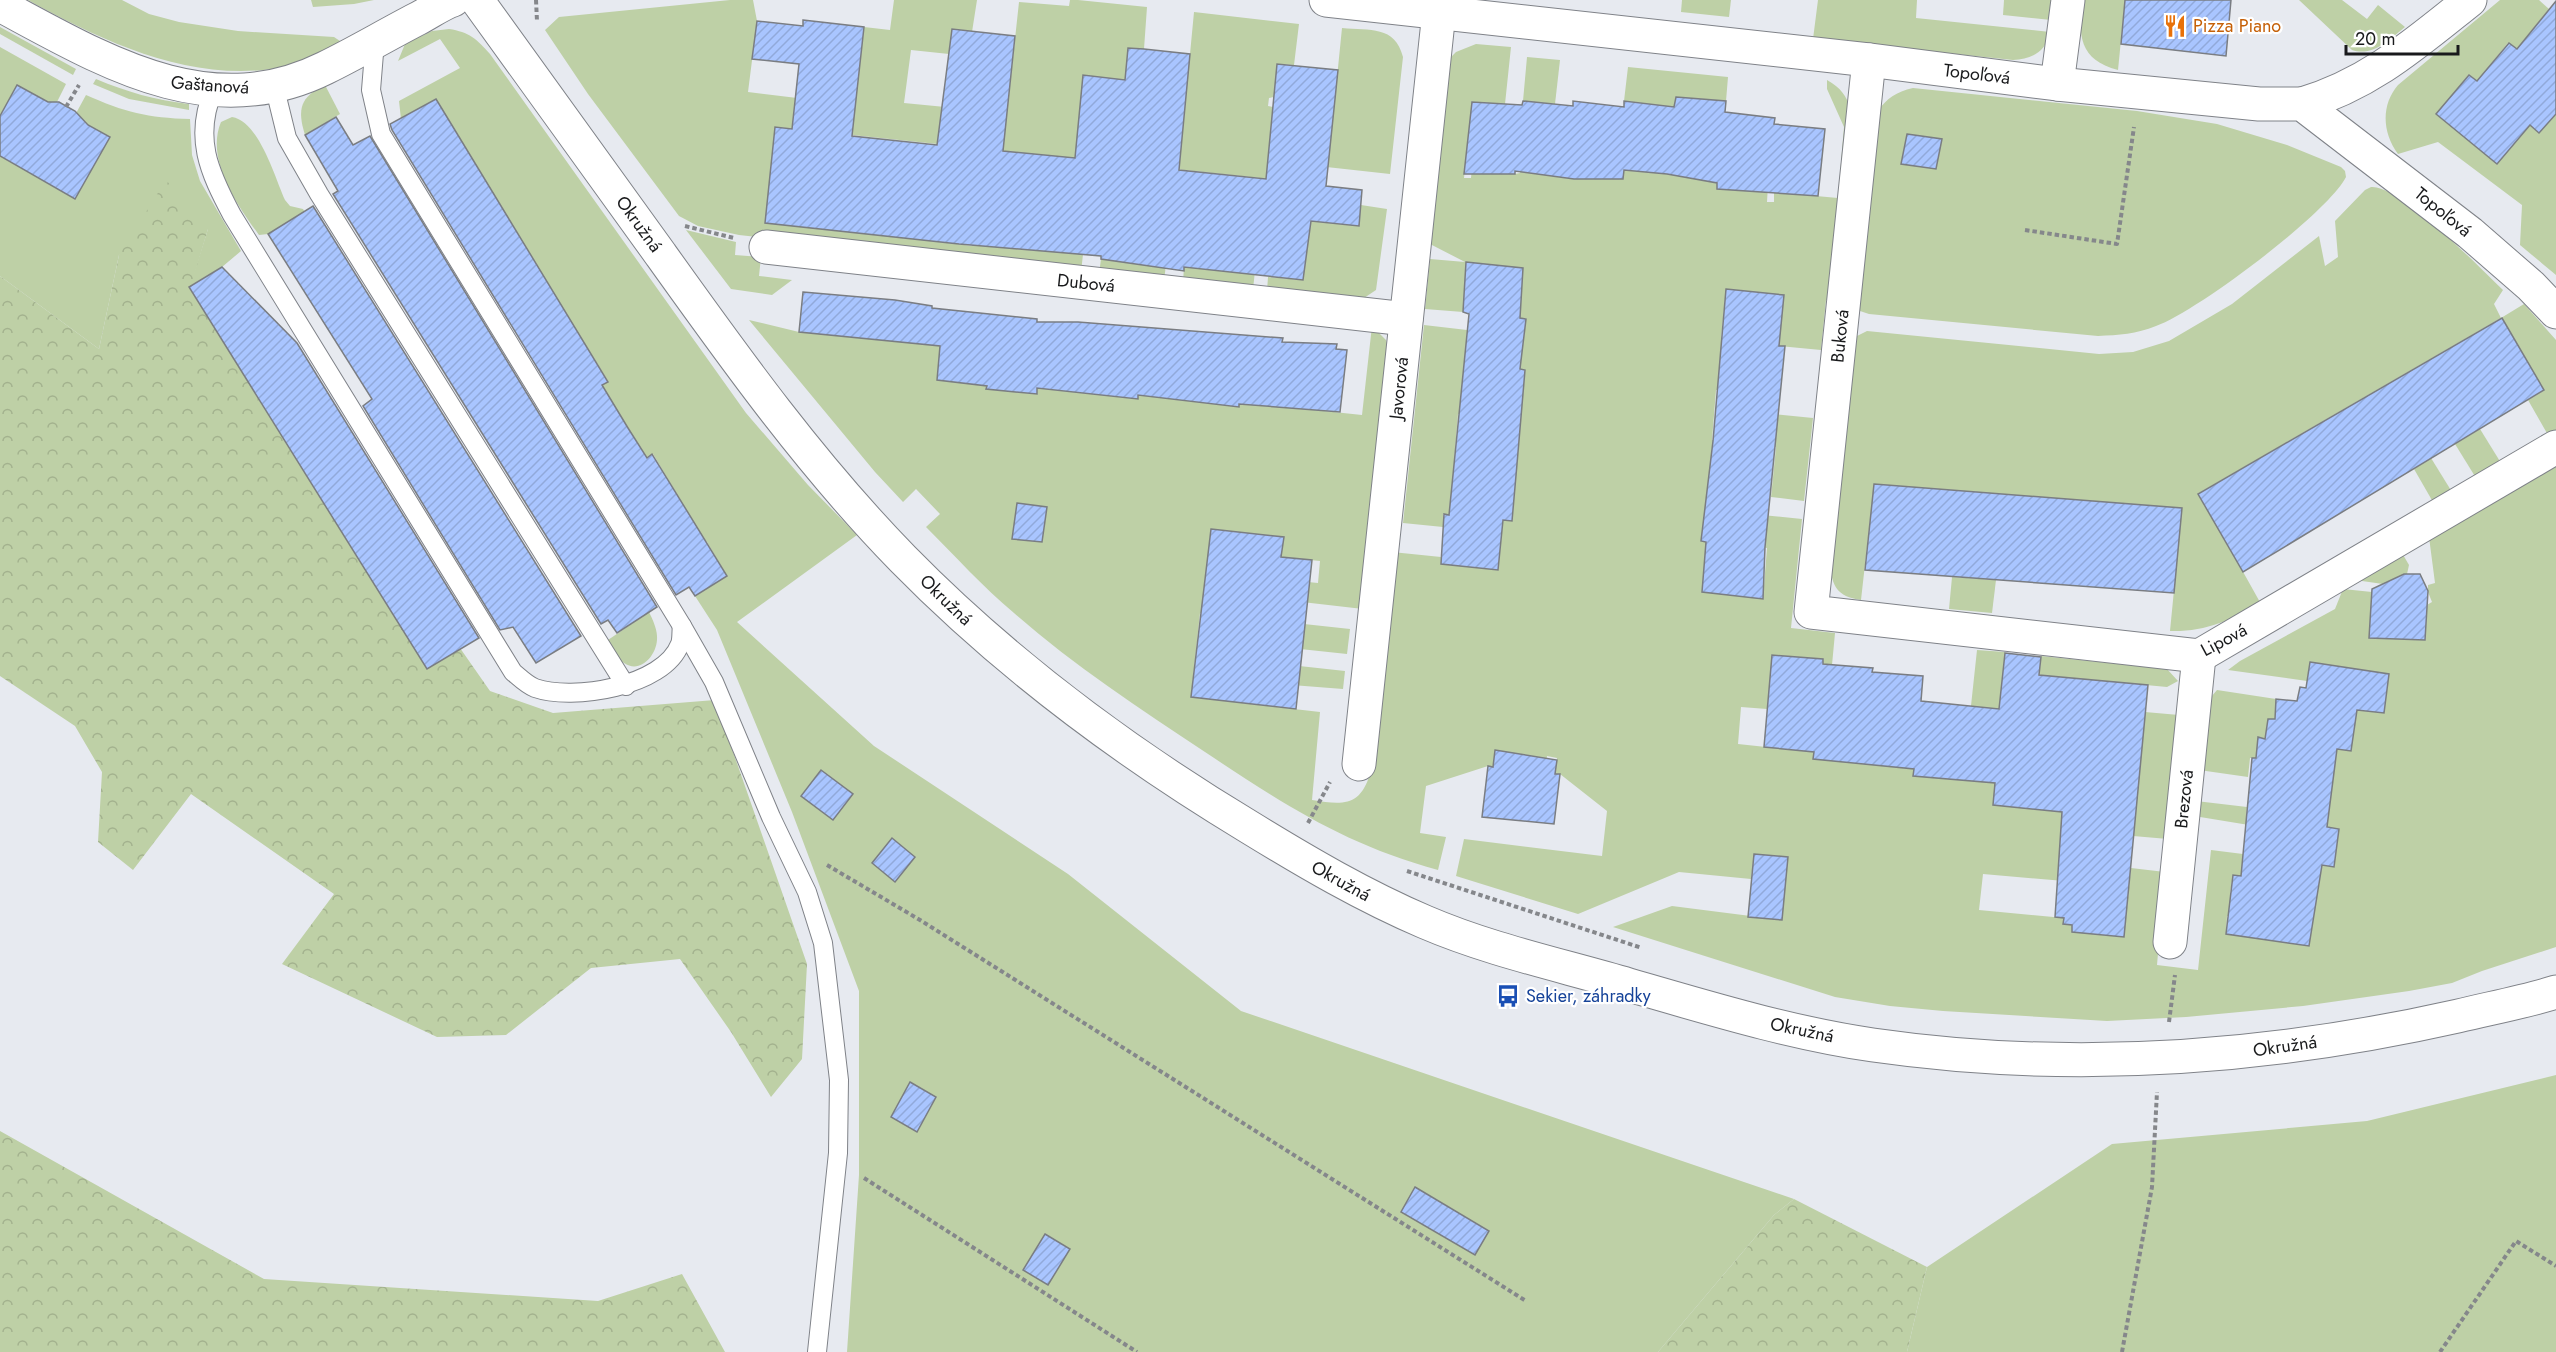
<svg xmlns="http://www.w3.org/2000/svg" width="2556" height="1352" viewBox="0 0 2556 1352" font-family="Jost,sans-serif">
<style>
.green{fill:#bed0a6;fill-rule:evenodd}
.forest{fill:url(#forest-crowns)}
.building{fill:url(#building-hatch);stroke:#7a7d82;stroke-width:1.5}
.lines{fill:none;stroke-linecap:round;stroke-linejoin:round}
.service-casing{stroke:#7f8288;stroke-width:20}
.minor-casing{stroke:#7f8288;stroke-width:35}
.path{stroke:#85878b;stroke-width:4;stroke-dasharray:4.5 3;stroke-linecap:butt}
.service{stroke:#fff;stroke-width:18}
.minor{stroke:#fff;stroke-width:33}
.labels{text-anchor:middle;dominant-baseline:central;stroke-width:4.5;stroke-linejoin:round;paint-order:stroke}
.food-label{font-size:18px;fill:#c56008;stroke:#fff;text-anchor:start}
.street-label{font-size:18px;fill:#191a1c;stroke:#fff}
.transit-label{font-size:18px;fill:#164399;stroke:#fff;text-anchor:start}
</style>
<defs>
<pattern id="forest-crowns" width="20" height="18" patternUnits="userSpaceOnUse" patternTransform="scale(1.5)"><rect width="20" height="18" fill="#bed0a6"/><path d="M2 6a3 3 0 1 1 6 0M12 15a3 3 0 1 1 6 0" fill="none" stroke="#a3b28e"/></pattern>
<pattern id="building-hatch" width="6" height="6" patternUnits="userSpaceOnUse" patternTransform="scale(1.5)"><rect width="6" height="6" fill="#a9c5ff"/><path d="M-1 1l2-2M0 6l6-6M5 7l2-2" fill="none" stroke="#91a9da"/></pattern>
</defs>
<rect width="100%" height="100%" fill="#e7eaf0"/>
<g class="green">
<path d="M28,0H122L149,14L179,22L238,31L334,37L340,41L341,44C317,57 290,68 263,70C180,78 98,39 28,0Z"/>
<polygon points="311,0 374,0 354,4 313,7"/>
<path d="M730,0H753L757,21L748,92L855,105L864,27L890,30L894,0H977L972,32L952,29L949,54L911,50L904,103L1007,113L1019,2L1069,6L1070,0H1078L1147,7L1144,49L1125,80L1083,76L1079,118L1190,54L1194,12L1299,24L1294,65L1277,64L1274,97L1269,98L1268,106L1273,107L1330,147L1342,28C1370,31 1395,25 1403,57L1390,174L1281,162L1279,180L776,127L933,241L972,246L977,185L1023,192L1017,249L1054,252L1086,228L1081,272L739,235L698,226L679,216L588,94L545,30L559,17Z"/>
<polygon points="1682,0 1731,0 1729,17 1681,12"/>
<path d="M1818,0H1917L1916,18L2050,32C2046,52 2032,59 2013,60L1813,39Z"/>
<polygon points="2004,0 2053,0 2051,20 2003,15"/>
<path d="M2082,0H2125L2118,70C2079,60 2078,35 2082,0Z"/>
<path d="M2299,0H2342L2367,19L2378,5L2405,27C2390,39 2373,57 2352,50Z"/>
<path d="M2500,0H2539L2549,9L2517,49L2508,43L2477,81L2469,75L2436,114L2521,118L2539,133L2556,114V275L2520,245L2522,205L2438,142L2398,154C2382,132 2381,105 2398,85Z"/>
<polygon points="0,27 76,69 73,75 0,34"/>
<path d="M449,29C469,32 477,39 490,54L746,413L808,485L857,535L737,622L874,746L1068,874L1241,1011L1794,1199L1774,1215L1658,1352H847L859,1175V991L792,812L717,630L695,596L727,576L707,542L691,529L696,526L653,454L647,458L601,385L608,381L573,325L401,119L399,101L460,68L440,39L398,61L405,44L432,31Z"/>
<path d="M1476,44L1511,47L1505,104L1472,102L1464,178H1471L1472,167L1515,174L1520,173L1521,167L1566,172V178L1623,179L1624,170L1719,168L1717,189L1768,185L1767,202H1774V192L1838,198L1844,127L1827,89V80C1841,88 1846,95 1851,110L1833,300H1826L1821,350L1779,346L1783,295L1726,289L1721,339L1726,340L1722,390H1716L1712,440L1717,441L1707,491L1701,541L1706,542L1763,598L1767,548L1759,547L1762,515L1802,519L1791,628L1835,633L1832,665L1823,664L1822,659L1773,655L1767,709L1741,707L1738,744L1814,752L1914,769V776L1963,780L1977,650L2005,652L1998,722L2038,691L2041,656L2167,669L2178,681L2167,687L2072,678L2076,882L1983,874L1979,910L2064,918L2063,924L2072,925V932L2124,937L2131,868L2165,872L2157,965L2198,970L2211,850L2243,854L2241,876L2233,875L2230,893L2240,894L2237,917L2227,916L2226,934L2309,945L2322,865L2334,867L2339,830L2327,827L2336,749L2357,710L2384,713L2389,674L2310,662L2307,681L2228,670L2240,661L2335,609L2343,589L2372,592L2369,638L2432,602L2428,592V585L2435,583L2429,537L2556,464V947L2482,971L2452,983L2409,991L2303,1006L2186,1017L2107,1021L1943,1011L1890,1006L1835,997L1613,927L1672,906L1781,920L1787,857L1754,854L1751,879L1679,872L1578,914L1456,876L1464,839L1602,856L1607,811L1560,774H1555L1557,758L1547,756L1545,773L1506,752L1496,750L1493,767L1488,766L1426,786L1420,833L1446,837L1438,870C1345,845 1283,804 1205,752C1139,708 1073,665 1014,613C983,587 955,556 926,527L940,514L916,489L903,502L875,472L749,320L799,332L943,317L937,380L987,386V389L1036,394L1037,388L1137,399L1138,395L1239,406L1240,402L1362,415L1372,326L1386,340L1389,349L1363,609L1276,599L1278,579L1318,583L1320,561L1281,557L1284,537L1212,529L1207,572L1206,614L1200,613L1191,697L1320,712L1312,800C1342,805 1360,807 1370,774L1392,552L1441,557V564L1498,570L1503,520L1512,521L1525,370L1520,369L1526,320L1520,318L1466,262L1463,312L1425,309L1430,259L1465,262L1430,244L1447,61L1456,52ZM1017,504L1047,508L1042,542L1012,538Z"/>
<polygon points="0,47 66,84 55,106 17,86 0,116"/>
<polygon points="1527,57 1560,60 1555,104 1523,101"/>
<polygon points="1628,67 1728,77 1726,101 1676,97 1674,107 1624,101"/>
<path d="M96,79C127,92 155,100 189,104V110L129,99L93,84Z"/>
<path d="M325,85L340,114L305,135C297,109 300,97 325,85Z"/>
<path d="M1913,88L2137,111L2217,124L2287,145L2341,167L2345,171L2346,177C2327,214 2196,312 2156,326C2136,334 2119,335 2098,336L1869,314L1860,311L1855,305L1877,112C1887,98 1896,92 1913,88Z"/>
<path d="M86,95C124,112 148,118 190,119L192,155L200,181L241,251L222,267L190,286L208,229L119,255L99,349L0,276V156L75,198L109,137L74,117Z"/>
<path d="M232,117C259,121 275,178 285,200L290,206L303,209L322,241L297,216L268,234L259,235C238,206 205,160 221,122Z"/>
<path d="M2371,187C2399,184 2480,268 2503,290L2494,304L2501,318L2524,304L2556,340V431L2548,435L2528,400L2544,390L2501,318L2199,493L2261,604C2231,620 2205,632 2170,631L2182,508L1874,484L1861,600C1836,596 1833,587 1829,563L1853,338L1867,331L2099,354L2133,352L2169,341L2232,304L2319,236L2325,266L2338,257L2335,221L2365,190Z"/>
<polygon points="1361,205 1387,209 1376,290 1361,300 1267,291 1268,277 1303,280 1311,221 1358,226"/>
<polygon points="686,230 736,242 735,255 761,257 759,276 792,280 772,295 731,289"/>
<polygon points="1101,259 1137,264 1256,262 1253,289 1183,282 1184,267 1166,265 1164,280 1099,274"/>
<polygon points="1424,325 1467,330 1463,415 1458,414 1454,463 1460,465 1455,515 1443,514 1443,527 1403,523"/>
<polygon points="1773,414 1813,418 1804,501 1771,497 1776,447 1769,446"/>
<polygon points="2480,429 2501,463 2476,478 2455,444"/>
<polygon points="2431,458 2452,492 2433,502 2414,469"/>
<polygon points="2402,553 2409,565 2407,574 2383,584 2355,580"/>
<polygon points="1952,577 1996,580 1992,613 1949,609"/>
<path d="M649,612C653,620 658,631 657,640C656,656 640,674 624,663C617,659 612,647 608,640Z"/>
<polygon points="1304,624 1350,629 1347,654 1272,646"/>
<polygon points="1281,664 1345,671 1343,689 1279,684"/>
<polygon points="2217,690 2276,699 2275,719 2268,720 2265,739 2258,738 2256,758 2250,758 2248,777 2199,770 2206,703"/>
<polygon points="2145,712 2179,715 2168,839 2133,836"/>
<polygon points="2196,801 2247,807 2246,816 2262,819 2261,827 2194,816"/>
<polygon points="2556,1075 2556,1352 1907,1352 1927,1267 2112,1144 2367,1121"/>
</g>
<g class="forest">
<polygon points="166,180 208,229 190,289 427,668 460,648 490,691 553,713 715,700 807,964 802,1059 771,1097 731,1032 680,959 591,968 506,1035 437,1037 282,964 334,894 191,794 133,870 98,842 102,772 75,726 0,676 0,276 99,349 119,255"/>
<polygon points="0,1131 264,1279 598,1301 682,1274 725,1352 0,1352"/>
<polygon points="1794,1199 1927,1267 1907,1352 1658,1352 1774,1215"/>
</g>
<g class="building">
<polygon points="2125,0 2231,0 2226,56 2121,44"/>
<polygon points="2556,1 2556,114 2539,133 2530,125 2497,164 2436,114 2469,75 2477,81 2509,43 2517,49"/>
<polygon points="803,20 864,27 852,136 937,145 952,29 1015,36 1003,151 1075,158 1083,75 1125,80 1128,48 1144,49 1190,54 1179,170 1266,179 1277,64 1338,70 1326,186 1362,190 1359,226 1311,221 1303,280 1184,267 1184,271 1101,259 1101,256 959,244 765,223 775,127 792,129 799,64 752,59 757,21 803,26"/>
<polygon points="17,85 48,102 59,102 75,111 88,125 110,137 75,199 0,156 0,116"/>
<polygon points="1676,97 1726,101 1725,112 1775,118 1774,124 1825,129 1818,196 1717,189 1717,183 1667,174 1624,170 1623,179 1574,179 1515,171 1515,174 1464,174 1472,102 1522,105 1523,101 1573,106 1573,101 1624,107 1624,101 1674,107"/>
<polygon points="436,99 608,382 602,385 628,428 647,458 652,454 727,576 695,596 689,587 676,595 392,130 390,124"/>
<polygon points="336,117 353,145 370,136 657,607 617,633 608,620 601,624 333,194 338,191 305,135"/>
<polygon points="1907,134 1942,139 1936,169 1901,164"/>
<polygon points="313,206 581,636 536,663 513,627 500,630 363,406 372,399 268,234"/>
<polygon points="1466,262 1523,268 1520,318 1526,319 1520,369 1525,370 1517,464 1512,521 1503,520 1498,570 1441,564 1444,514 1449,515 1469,314 1463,312"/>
<polygon points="222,267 297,343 479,638 427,669 189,287"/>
<polygon points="1726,289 1784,295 1779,346 1785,346 1765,547 1763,599 1702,592 1706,542 1701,541 1713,441"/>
<polygon points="803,292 895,300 932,306 932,308 1037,319 1037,322 1078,322 1283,338 1282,342 1337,344 1336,349 1347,350 1340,412 1239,404 1239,407 1138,395 1138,399 1037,388 1037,394 986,389 987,386 937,380 940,346 799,332"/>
<polygon points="2502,318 2544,390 2243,572 2198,494"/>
<polygon points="1874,484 2182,508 2174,593 1865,570"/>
<polygon points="1017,503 1047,507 1042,542 1012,539"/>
<polygon points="1211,529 1284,537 1281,557 1312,560 1296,709 1191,697"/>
<polygon points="2404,574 2420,574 2428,591 2425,640 2369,638 2372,589"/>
<polygon points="2005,653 2041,657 2039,675 2148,685 2124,937 2072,932 2072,925 2063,924 2064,918 2055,917 2062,812 1993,805 1995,783 1913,776 1914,769 1813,759 1814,752 1764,747 1772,655 1823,659 1823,664 1873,668 1872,672 1923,676 1921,701 1999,709"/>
<polygon points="2310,662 2389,674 2384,713 2357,710 2351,751 2337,749 2327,827 2339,829 2334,867 2322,865 2309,946 2226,934 2233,875 2241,876 2252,758 2256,758 2258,737 2265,739 2268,719 2275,719 2276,699 2297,701 2300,687 2306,688"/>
<polygon points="1495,750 1557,760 1555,774 1560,774 1554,824 1482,817 1488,766 1493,767"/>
<polygon points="821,770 853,794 833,820 801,796"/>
<polygon points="892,838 915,857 895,882 872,863"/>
<polygon points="1754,854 1788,857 1782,920 1748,917"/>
<polygon points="910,1082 936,1097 917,1132 891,1117"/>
<polygon points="1415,1187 1489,1231 1475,1255 1401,1212"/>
<polygon points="1045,1234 1070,1249 1048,1285 1023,1270"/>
</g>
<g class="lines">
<g class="service-casing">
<g id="service">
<polyline points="375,41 371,90 381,134 682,626 714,682 771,817 807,892 823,943 839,1080 838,1153 817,1352"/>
<polyline points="274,85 287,138 319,194 626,686"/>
<path d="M214,89C193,137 209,172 232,215L513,672C519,677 527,685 535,688C572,701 664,687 680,644C682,639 681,631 682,626"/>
</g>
</g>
<g class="minor-casing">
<g id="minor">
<path d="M477,0C539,85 600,170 661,255C736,360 812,466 903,559C1006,664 1123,751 1249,827C1306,862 1364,896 1425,922C1490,950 1561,965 1629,985C1709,1008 1790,1033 1873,1045C2068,1073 2267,1059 2458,1016C2491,1008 2524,1002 2556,992"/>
<polyline points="1326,0 1869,60 2057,84 2259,104 2302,104 2470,233 2531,286 2556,312"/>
<path d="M0,5C101,59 208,126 325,68C356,53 386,35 417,19C429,13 441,4 453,0"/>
<polyline points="1869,60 1811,612 2199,656 2556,447"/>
<polyline points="2057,84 2068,0"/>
<path d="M2302,104C2370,84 2416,43 2470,0"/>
<polyline points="766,247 1406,319"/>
<polyline points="1359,764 1439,12"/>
<polyline points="2170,942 2199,656"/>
</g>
</g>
<g class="path">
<polyline points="536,0 537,21"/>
<polyline points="66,107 79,85"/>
<polyline points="685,226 734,238"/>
<polyline points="2025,230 2117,244 2134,127"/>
<polyline points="1308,823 1330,782"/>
<polyline points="827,865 920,920 1526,1301"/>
<polyline points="1407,871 1642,948"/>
<polyline points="2169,1022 2175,975"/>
<polyline points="864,1178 1137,1352"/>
<polyline points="2122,1352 2152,1187 2157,1092"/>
<polyline points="2440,1352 2516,1241 2556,1266"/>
</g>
<use href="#service" class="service"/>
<use href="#minor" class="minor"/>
</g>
<defs>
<g id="restaurant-bare" transform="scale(1.8)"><path d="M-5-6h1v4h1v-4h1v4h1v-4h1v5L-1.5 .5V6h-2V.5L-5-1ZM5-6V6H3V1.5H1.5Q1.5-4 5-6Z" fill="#e8710a" stroke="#fff" stroke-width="2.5" paint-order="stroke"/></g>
<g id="bus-bare" transform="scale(1.8)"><path d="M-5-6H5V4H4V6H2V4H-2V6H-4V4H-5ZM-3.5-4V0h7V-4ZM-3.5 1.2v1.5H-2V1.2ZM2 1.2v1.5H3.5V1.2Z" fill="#1a4fb4" stroke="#fff" stroke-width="2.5" paint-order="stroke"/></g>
</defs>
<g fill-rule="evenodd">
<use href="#restaurant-bare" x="2175" y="26"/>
<use href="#bus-bare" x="1508" y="996"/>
</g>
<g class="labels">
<g class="food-label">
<text x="2193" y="26">Pizza Piano</text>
</g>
<g class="street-label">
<text transform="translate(1977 74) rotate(7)">Topoľová</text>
<text transform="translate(210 85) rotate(4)">Gaštanová</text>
<text transform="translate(2443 212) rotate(39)">Topoľová</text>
<text transform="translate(639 224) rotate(54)">Okružná</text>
<text transform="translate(1086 283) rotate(6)">Dubová</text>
<text transform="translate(1840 336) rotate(-84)">Buková</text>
<text transform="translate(1399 388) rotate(-84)">Javorová</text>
<text transform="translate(946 600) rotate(44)">Okružná</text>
<text transform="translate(2224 640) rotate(-28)">Lipová</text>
<text transform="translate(2184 799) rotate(-84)">Brezová</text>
<text transform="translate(1341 881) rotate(29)">Okružná</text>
<text transform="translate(1802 1030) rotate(12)">Okružná</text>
<text transform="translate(2285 1046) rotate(-8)">Okružná</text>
</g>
<g class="transit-label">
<text x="1526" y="996">Sekier, záhradky</text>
</g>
</g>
<path d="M2346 45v9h112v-9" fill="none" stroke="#191a1c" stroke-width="3"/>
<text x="2355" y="45" font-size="18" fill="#191a1c" stroke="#ffffff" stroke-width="4.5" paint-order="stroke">20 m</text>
</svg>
